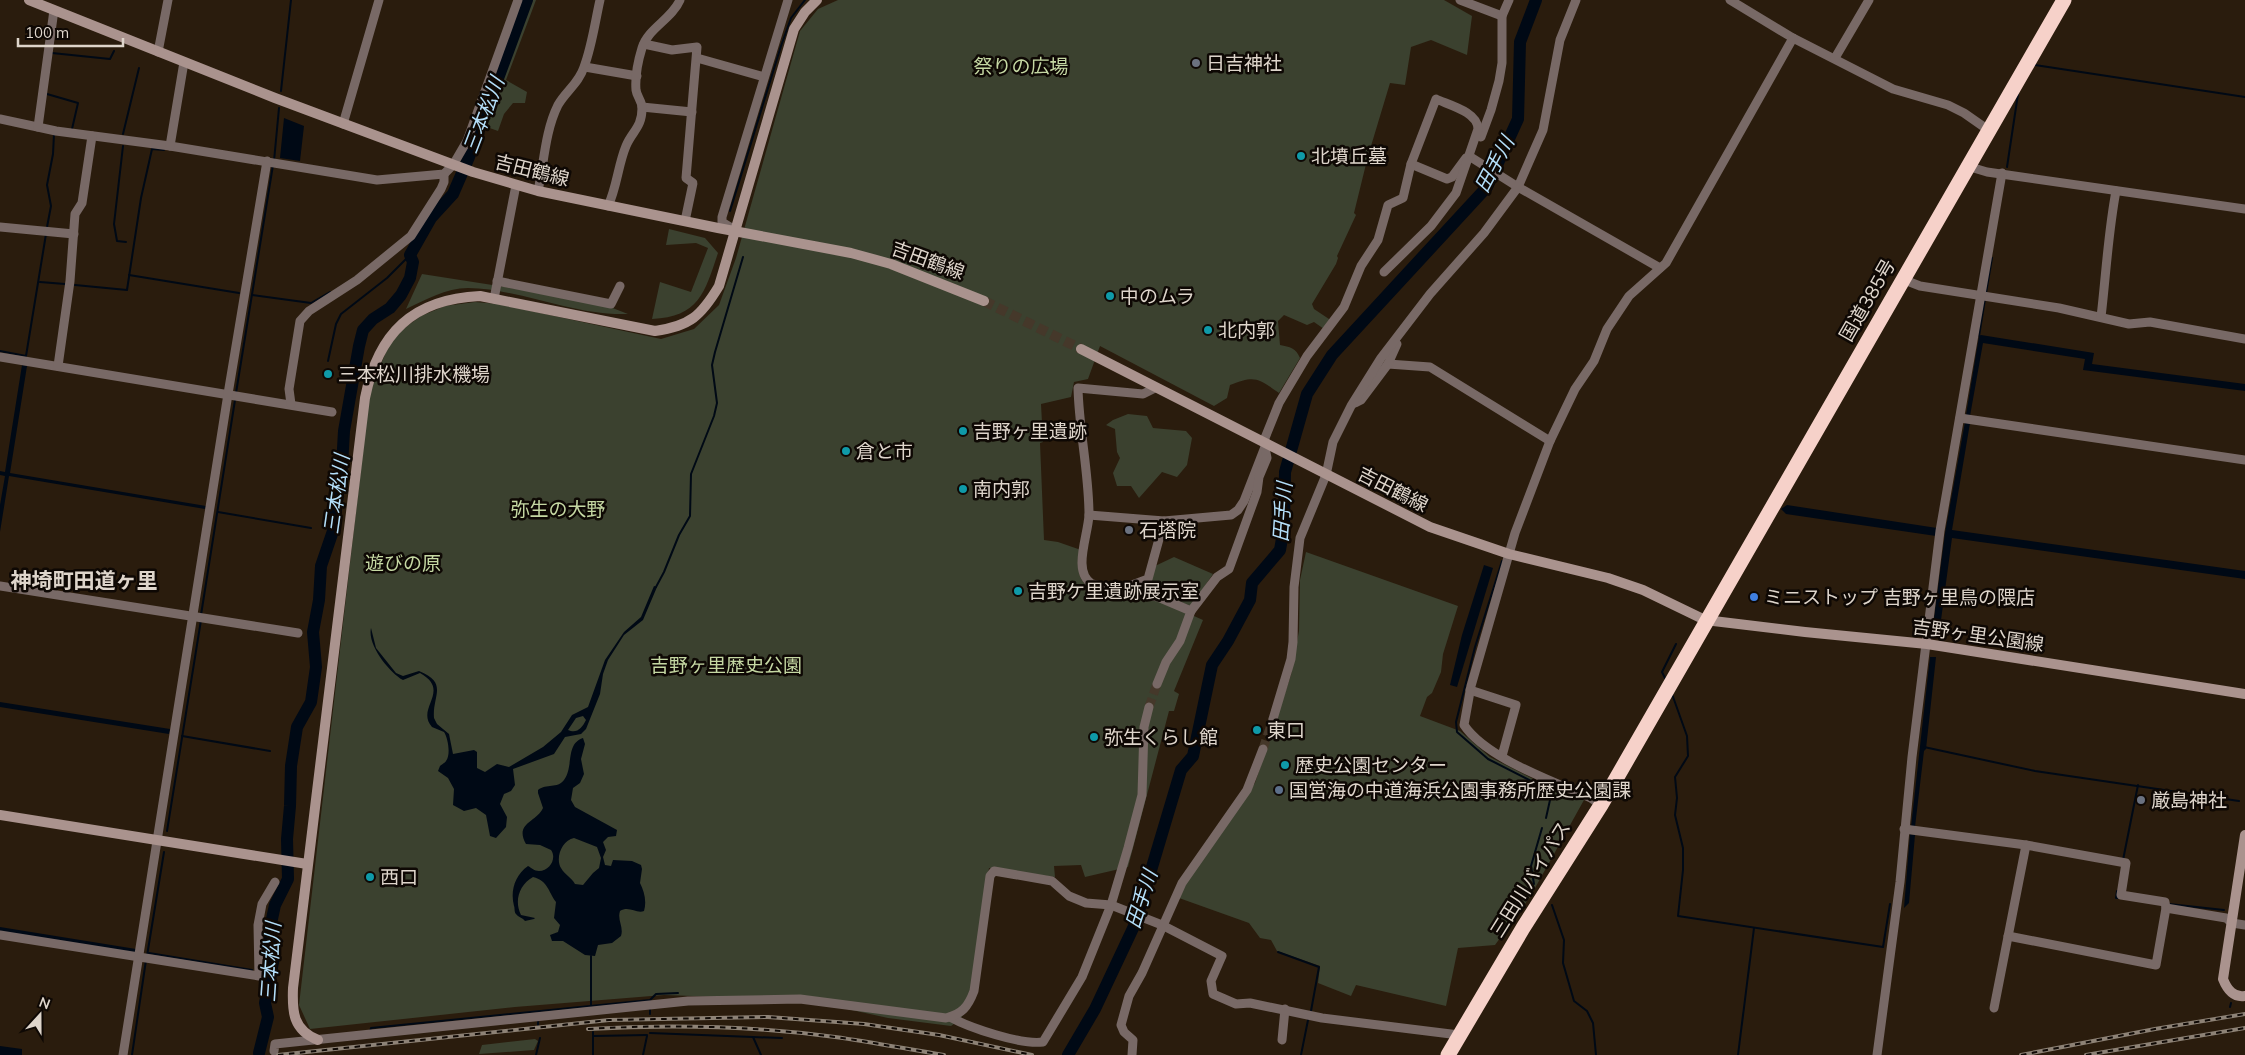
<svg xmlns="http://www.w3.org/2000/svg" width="2245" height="1055" viewBox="0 0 2245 1055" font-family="Mulish,'Noto Sans JP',sans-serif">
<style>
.green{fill:#3b412f}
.water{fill:#000915;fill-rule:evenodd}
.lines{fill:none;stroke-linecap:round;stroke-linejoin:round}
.stream{stroke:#000915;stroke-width:2}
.river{stroke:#000915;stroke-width:12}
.street-tunnel{stroke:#45382a;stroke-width:9;stroke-dasharray:9 4.5;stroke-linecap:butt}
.secondary-tunnel{stroke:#45382a;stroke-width:10;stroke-dasharray:10 5;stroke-linecap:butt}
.street{stroke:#786966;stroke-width:9}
.secondary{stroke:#aa938e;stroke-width:10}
.highway{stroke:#f6d1c9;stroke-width:15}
.rail-casing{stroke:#8d8276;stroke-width:4}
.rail{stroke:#0e0804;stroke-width:2;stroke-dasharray:5.5;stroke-linecap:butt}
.worship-dot{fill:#6b7280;stroke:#0e0804;stroke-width:2}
.culture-dot{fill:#0f9aa8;stroke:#0e0804;stroke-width:2}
.shop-dot{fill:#3f7fe0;stroke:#0e0804;stroke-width:2}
.service-dot{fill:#5c6f8a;stroke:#0e0804;stroke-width:2}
.labels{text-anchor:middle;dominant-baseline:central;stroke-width:5;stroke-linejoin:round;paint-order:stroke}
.poi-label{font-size:19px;fill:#ded5cb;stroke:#0e0804;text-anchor:start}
.park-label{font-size:19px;fill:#c5d8a3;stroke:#0e0804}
.street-label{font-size:19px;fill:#ded5cb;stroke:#0e0804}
.water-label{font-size:20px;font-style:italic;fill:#b3def9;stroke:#0e0804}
.quarter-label{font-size:21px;font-weight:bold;fill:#ded5cb;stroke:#0e0804}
</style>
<rect width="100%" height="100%" fill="#2a1c0d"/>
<g class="green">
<polygon points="531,0 536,0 506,80 527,92 525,103 513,103 504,114 498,131 484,126 511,50"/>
<path d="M838,0H1444L1472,16L1467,55L1431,40L1411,47L1405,85L1390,83L1368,156L1354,213L1356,215L1337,256L1338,258L1336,264L1312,304L1314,309L1329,319V322L1324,329L1314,322L1307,325L1284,315L1278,321L1280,345C1290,347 1296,348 1300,358L1279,393C1258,378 1255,375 1230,385L1227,398L1214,406L1100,346L1088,379L1074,382L1071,397L1041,404L1043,442L1040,443L1044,540L1058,542L1081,550C1079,565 1075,578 1089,587L1158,600L1203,620L1174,691L1179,694L1174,711H1169L1128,867L1085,877L1081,865L1054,866L1055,877L989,868L970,994L961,1019L951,1026L888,1018L838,1007L780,999L664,995L515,1007L310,1029L299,1005L370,390L389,345L403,329L421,316L445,306L475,302L499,304L661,339L694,329L719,305L736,258L800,31L818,9Z"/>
<path d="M669,229L705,238L718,253C705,292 699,317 652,319L660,282L691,292L708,248L696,243L666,245Z"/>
<path d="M422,274L575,298L610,307L628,314C573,316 522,289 468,288C446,288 425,300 406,309Z"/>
<polygon points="1128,414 1147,416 1153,428 1186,431 1192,438 1187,465 1177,477 1162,472 1139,498 1131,486 1117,486 1113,473 1120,458 1117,452 1115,429 1106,425 1113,420"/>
<polygon points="1306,552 1458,606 1443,654 1441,672 1432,693 1427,697 1420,716 1460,731 1490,757 1545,785 1584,800 1530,897 1495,945 1458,948 1446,1006 1356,985 1351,996 1318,983 1320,966 1277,951 1271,940 1260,938 1249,923 1179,898 1189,877 1255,783 1291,675 1299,631 1300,580"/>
<polygon points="1174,557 1213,574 1191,606 1148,590 1155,566"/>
<polygon points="535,1039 538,1041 534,1050 479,1054 482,1045"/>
</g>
<g class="water">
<polygon points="284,118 304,126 300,161 280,158"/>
<polygon points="1981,335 2094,353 2092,364 2245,384 2245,391 2083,370 2085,359 1983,343 1970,416 1966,415 1979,336"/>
<polygon points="22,365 27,366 10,473 206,506 205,509 9,476 0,532 0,505 5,476 0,475 0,471 5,472"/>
<polygon points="1965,422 1970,423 1952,530 2245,571 2245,579 1952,538 1939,635 1932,634 1945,533"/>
<polygon points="1787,505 1937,528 1936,536 1786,514 1781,509"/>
<polygon points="1484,565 1493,568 1457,687 1450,685 1462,635"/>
<path d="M654,586L657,587L643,620L624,635L608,660L603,674L600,694L586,729L581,734L565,737L554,754L513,769L515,785L511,791L504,794L500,804L507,817L506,827L496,838L490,836L486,815L476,808L464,811L453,805L454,789L448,778L438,771L440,766C441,765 446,762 446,761C451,755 448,738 444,732L432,727C415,708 452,691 420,673L403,680C390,673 367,645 371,628L376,648L396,673L403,676L419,671C449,683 432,696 434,718L437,724L449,734L453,754L474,750L477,752V768L485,772L497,764L509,767L543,747L561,732L572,715L588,707L605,660L624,632L641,617ZM583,716L586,720C582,728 577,734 568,730L576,718Z"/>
<polygon points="1930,657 1936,657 1926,749 1924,751 1915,827 1911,827"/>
<polygon points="0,702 170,729 169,734 0,707"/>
<path d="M583,738L585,744L581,759L584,774L580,783L573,788L571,800L575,807L617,830L616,836L608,837L603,842L606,850L603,857L605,865L611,866L613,860L632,861L641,865L642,869L640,883C644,891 647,901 644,911C636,914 629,905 620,911C617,920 624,927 621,936L612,943L598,945L595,956L585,955L563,941H552L550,935L558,932L560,925L554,918L556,902C548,891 548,881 533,877C519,885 514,901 521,915L535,918L534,919L525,921C523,918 518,917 516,914C514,912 515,908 514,906C510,891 515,875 528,866C532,868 534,871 539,871C550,871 557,858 551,850L540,845L526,844C514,823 537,822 543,808L538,793V790C547,783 557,789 564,780C574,767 565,744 583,738ZM574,838L597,847L601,858L599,868L593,873L583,885L575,884C571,877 565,875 561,868C555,858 562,840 574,838Z"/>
<polygon points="1910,834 1915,835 1909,903 1904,908"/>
<polygon points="0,927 136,949 135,953 0,932"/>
<polygon points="0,1046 22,1049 22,1055 0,1055"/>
</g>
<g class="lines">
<g class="stream">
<polyline points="52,53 110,59 114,51"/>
<polyline points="2035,65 2245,97"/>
<polyline points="281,91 291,0"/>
<polyline points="47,94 78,103 72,129"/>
<polyline points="123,134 139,68"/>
<polyline points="123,146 114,224 117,241 126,242"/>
<polyline points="274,161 279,108"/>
<polyline points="2007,167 2018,94"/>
<polyline points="730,211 781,46 791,18 805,0"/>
<polyline points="47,227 51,206 47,185 53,154 54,134"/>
<polyline points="129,275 239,293"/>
<polyline points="40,282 65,284"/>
<polyline points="75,285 127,290 141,198 152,149 164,150"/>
<polyline points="1986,293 1992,258"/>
<polyline points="252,295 311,303 330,292"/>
<polyline points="1979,336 1985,299"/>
<polyline points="0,351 26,356 46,234"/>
<polyline points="328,361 336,324 341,314 387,278 410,255"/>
<polyline points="236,393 273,165"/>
<polyline points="218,512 311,528"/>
<polyline points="1502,561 1475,647 1456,722 1457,732 1488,759 1545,788 1550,800 1546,818"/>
<polyline points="656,587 664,572 679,535 690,516 691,474 714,416 717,403 712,365 715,352 743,257"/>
<polyline points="201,615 235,400"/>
<polyline points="1666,680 1662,672 1676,644"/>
<polyline points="1672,694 1687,736 1688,756 1675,777 1677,798 1675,815 1683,848 1683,870 1678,916 1883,947 1890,904"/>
<polyline points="182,736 270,751"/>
<polyline points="1924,747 2035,771 2239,801"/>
<polyline points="167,831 201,620"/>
<polyline points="2123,860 2138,785"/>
<polyline points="1534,884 1531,866 1542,828"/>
<polyline points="2117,891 2116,898 2119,898"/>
<polyline points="2169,904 2224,910"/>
<polyline points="1552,905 1564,940 1563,963 1574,1001 1587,1011 1593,1023 1596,1055"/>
<polyline points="1278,952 1319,967 1311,1011"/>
<polyline points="149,953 252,970"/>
<polyline points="147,956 164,852"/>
<polyline points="591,1006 591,956"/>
<polyline points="2230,1007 2231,1003"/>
<polyline points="650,1010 650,1014"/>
<polyline points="538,1022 538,1025"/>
<polyline points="370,1032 371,1028 650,1000 656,994 678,993"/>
<polyline points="650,1033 753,1037 761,1055"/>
<polyline points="594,1036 647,1035"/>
<polyline points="753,1037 782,1038"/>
<polyline points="132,1055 146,960"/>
<polyline points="536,1055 540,1038"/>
<polyline points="593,1055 593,1032"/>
<polyline points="643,1055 647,1036"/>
<polyline points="1301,1055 1308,1020"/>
<polyline points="1738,1055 1754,928"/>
</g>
<g class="river">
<polyline points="259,1053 268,1017 265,1003 274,957 269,933 275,905 288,879 287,839 290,806 291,766 297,727 311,702 316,667 313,632 319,600 321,566 333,531 342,466 344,431 359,346 363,330 373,319 390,308 401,295 410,278 413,262 410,255 431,218 453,194 469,157 527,0"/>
<polyline points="1068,1055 1095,1009 1135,924 1181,770 1193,756 1212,665 1228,641 1250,600 1252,583 1280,550 1284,527 1285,472 1307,394 1332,355 1487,187 1518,119 1520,42 1536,0"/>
</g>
<g class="street-tunnel">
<polyline points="1149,707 1157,684"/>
<polyline points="1263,749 1273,719"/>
</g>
<polyline class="secondary-tunnel" points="984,301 1081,349"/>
<g class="street">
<polyline points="1460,0 1502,16"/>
<polyline points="1730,0 1793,38 1893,89 1948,105 1964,113 1984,127 1990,127"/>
<polyline points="644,44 672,50 697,47 686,178 693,183 685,221"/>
<polyline points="158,52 168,0"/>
<polyline points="697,58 764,77"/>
<polyline points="1835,58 1869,0"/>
<polyline points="585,67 637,76"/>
<polyline points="642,107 692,112"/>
<polyline points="0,119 56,131 170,146 377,180 444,174 453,165 467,141 518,0"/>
<polyline points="343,124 379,0"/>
<polyline points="38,127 54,10"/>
<polyline points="1481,137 1491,110 1499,81 1502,63 1502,16 1509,0"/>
<polyline points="170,146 184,62"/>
<polyline points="1469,156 1518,187 1660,268"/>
<polyline points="1411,164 1447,179 1452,177 1466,158"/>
<polyline points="1967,166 1987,172 2245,209"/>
<path d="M538,191C544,163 545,131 558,105C566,91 579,83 584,67C592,46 595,22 600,0"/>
<path d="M608,206C617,187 618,165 626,146C632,131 642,128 642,108C642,101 637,97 636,90C635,77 638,61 642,48C648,28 672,19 680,0"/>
<polyline points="0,227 74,234"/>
<polyline points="735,230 722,222 722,217 788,0"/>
<polyline points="1902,279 1920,286 2059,308 2129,324 2150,322 2245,339"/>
<polyline points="497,281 611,304 620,286"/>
<polyline points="494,299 516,185"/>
<path d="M2101,317C2106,275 2108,233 2116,191"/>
<polyline points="0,357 332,412"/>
<polyline points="1388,364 1430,367 1550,441"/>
<polyline points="58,366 70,281 75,214 82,203 92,136"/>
<path d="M1155,388L1143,394L1078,388C1079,430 1089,473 1089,515C1088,536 1072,572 1092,584L1158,597L1191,611L1180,641L1166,662L1157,684"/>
<polyline points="1355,403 1361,400 1388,364 1397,344"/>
<polyline points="291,404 289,389 300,321 309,311 357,280 411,236 441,189 444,182 444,174"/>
<polyline points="1960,418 2245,460"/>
<path d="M1089,515L1164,521L1231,515L1238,510L1244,501L1265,447V438L1279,403L1307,356L1344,307L1361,266L1378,240L1388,205L1403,198L1411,164L1436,99C1449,105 1478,112 1478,129L1456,193L1431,226L1384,272"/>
<polyline points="0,586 298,633"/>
<polyline points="1129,591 1132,585 1148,579 1164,521"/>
<polyline points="1191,611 1217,577 1229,569 1257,492 1259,477 1267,458 1265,448"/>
<polyline points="1470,690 1516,705 1502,756"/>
<polyline points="1273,719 1291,659 1293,642 1294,587 1300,538 1326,475 1333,442 1351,406 1381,358 1430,294 1484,233 1518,187 1543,130 1560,40 1576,0"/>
<path d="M1601,805L1591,798C1554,782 1486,758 1464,725L1471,686L1515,533L1550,441L1575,389L1594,361L1607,329L1629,296L1666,263L1793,38"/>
<polyline points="1904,829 2026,845 2126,863 2121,895 2165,902 2166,908 2156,965 2008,936"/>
<polyline points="2166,908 2226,918 2232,923 2245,925"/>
<polyline points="0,935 259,976 258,925 262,904 275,882"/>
<polyline points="1994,1008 2026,845"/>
<path d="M950,1017C970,1028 1021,1045 1043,1042L1082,977L1111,905L1128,848L1142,795L1144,727L1149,707"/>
<polyline points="1282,1040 1285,1009"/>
<path d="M274,1051L275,1044L688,1001L800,999L946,1018C962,1014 968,1007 974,991L990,876L994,871L1052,881L1069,896L1086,903L1111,905L1162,925L1222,956L1211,981L1213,994L1236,1004L1250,1003L1322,1018L1459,1035"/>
<polyline points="123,1055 228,394 267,161"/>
<polyline points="1132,1055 1133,1040 1124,1032 1121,1025 1129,996 1142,973 1182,883 1247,790 1263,749"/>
<polyline points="1877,1055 1900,882 1912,757 1940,531 2002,173"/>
</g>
<g class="secondary">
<polyline points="29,0 275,98 473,172 538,191 718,228 851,253 891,264 984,301"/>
<polyline points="1081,349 1430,527 1509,554 1608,578 1643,590 1705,620 1805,632 1927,644 2245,694"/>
<polyline points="0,815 307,864"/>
<path d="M2245,835L2223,979C2227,989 2233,998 2245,996"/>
<path d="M318,1040C293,1030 292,1012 293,988L365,398C378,333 413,299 480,296L655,331C690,326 701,316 719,286L794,29L805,12L817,0"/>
</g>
<polyline class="highway" points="1448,1055 1523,928 1601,805 2064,0"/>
<g class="rail-casing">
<g id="rail">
<path d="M588,1029C670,1024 753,1026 835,1037C871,1042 907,1049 944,1055"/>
<polyline points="278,1055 609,1020 768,1017 864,1024 939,1035 1032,1055"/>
<polyline points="2021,1055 2155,1029 2245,1014"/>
<polyline points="2086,1055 2245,1028"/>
</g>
</g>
<use href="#rail" class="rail"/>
</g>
<g class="worship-dot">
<circle cx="1196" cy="63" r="5"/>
<circle cx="1129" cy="530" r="5"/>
<circle cx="2141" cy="800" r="5"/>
</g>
<g class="culture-dot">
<circle cx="1301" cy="156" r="5"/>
<circle cx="1110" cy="296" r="5"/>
<circle cx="1208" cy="330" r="5"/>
<circle cx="328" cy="374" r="5"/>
<circle cx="963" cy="431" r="5"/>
<circle cx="846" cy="451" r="5"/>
<circle cx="963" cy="489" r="5"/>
<circle cx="1018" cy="591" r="5"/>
<circle cx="1257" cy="730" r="5"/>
<circle cx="1094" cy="737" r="5"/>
<circle cx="1285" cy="765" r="5"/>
<circle cx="370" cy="877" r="5"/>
</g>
<circle class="shop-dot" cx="1754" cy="597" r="5"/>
<circle class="service-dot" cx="1279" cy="790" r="5"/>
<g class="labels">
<g class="poi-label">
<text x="1206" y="63">日吉神社</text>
<text x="1311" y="156">北墳丘墓</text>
<text x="1120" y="296">中のムラ</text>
<text x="1218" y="330">北内郭</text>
<text x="338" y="374">三本松川排水機場</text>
<text x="973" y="431">吉野ヶ里遺跡</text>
<text x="856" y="451">倉と市</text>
<text x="973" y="489">南内郭</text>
<text x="1139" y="530">石塔院</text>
<text x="1028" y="591">吉野ケ里遺跡展示室</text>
<text x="1764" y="597">ミニストップ 吉野ヶ里鳥の隈店</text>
<text x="1267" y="730">東口</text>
<text x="1104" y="737">弥生くらし館</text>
<text x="1295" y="765">歴史公園センター</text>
<text x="1289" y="790">国営海の中道海浜公園事務所歴史公園課</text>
<text x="2151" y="800">厳島神社</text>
<text x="380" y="877">西口</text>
</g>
<g class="park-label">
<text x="1021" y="66">祭りの広場</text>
<text x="558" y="509">弥生の大野</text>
<text x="403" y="563">遊びの原</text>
<text x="726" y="665">吉野ヶ里歴史公園</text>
</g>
<g class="street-label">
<text transform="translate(532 170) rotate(14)">吉田鶴線</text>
<text transform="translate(928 260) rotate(20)">吉田鶴線</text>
<text transform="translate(1867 300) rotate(-60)">国道385号</text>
<text transform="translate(1393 489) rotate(27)">吉田鶴線</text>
<text transform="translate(1978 635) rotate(8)">吉野ヶ里公園線</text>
<text transform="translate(1530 879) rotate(-58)">三田川バイパス</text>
</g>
<g class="water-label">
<text transform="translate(483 115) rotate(-69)">三本松川</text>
<text transform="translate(1494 164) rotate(-62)">田手川</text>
<text transform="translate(336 494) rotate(-82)">三本松川</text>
<text transform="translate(1282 512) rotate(-86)">田手川</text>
<text transform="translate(1141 899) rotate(-72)">田手川</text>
<text transform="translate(270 962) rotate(-86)">三本松川</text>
</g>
<g class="quarter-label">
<text x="84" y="580">神埼町田道ヶ里</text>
</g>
</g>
<g transform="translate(40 1015) rotate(21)" stroke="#0e0804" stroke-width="4" paint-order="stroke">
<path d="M0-4L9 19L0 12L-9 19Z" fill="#ded5cb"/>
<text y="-8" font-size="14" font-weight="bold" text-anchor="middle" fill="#ded5cb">N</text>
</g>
<path d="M18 38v8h105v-8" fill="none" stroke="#ded5cb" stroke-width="2.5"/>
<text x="25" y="38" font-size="15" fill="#ded5cb" stroke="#0e0804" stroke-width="4" paint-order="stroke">100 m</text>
</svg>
